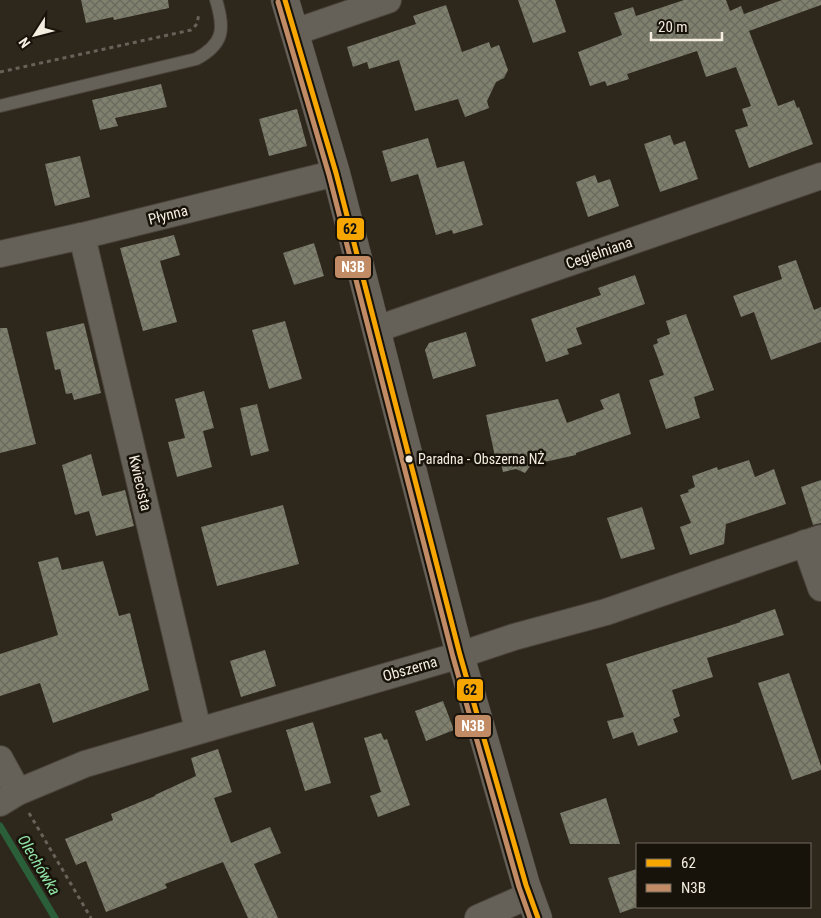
<svg xmlns="http://www.w3.org/2000/svg" width="821" height="918" viewBox="0 0 821 918" font-family="'Roboto Condensed',sans-serif">
<style>
.lines{fill:none;stroke-linecap:round;stroke-linejoin:round}
.stream{stroke:#2a5f39;stroke-width:7}
.building{fill:url(#building-cross-hatch)}
.service-casing{stroke:#4a443b;stroke-width:14}
.minor-casing{stroke:#4a443b;stroke-width:28}
.tertiary-casing{stroke:#4a443b;stroke-width:29}
.path{stroke:#67625a;stroke-width:3;stroke-dasharray:4 4;stroke-linecap:butt}
.service{stroke:#656058;stroke-width:12}
.minor{stroke:#656058;stroke-width:26}
.tertiary{stroke:#656058;stroke-width:28}
.bus-1-casing{stroke:#18130a;stroke-width:9}
.bus-2-casing{stroke:#18130a;stroke-width:9}
.bus-1{stroke:#f7a600;stroke-width:5}
.bus-2{stroke:#c18c65;stroke-width:5}
.bus-dot{fill:#f4ede0;stroke:#18130a;stroke-width:2}
.labels{text-anchor:middle;dominant-baseline:central;stroke-width:5;stroke-linejoin:round;paint-order:stroke}
.bus-label{font-size:14px;fill:#f4ede0;stroke:#18130a;text-anchor:start}
.street-label{font-size:15px;fill:#f4ede0;stroke:#18130a}
.water-label{font-size:16px;font-style:italic;fill:#90e4a6;stroke:#18130a}
.line-badge{stroke:#18130a;stroke-width:2}
.badge-label{font-size:14px;text-anchor:middle;font-weight:bold;fill:#fff}
.pale-badge-label{font-size:14px;text-anchor:middle;font-weight:bold;fill:#111}
</style>
<defs>
<pattern id="building-cross-hatch" width="8" height="8" patternUnits="userSpaceOnUse" patternTransform="scale(1.25)"><rect width="8" height="8" fill="#80806e"/><path d="M0 0l8 8M0 8l8-8" fill="none" stroke="#6a695d"/></pattern>
</defs>
<rect width="100%" height="100%" fill="#2d271c"/>
<g class="lines">
<polyline class="stream" points="0,826 55,918"/>
</g>
<g class="building">
<polygon points="81,0 168,0 169,8 114,20 113,17 86,23"/>
<polygon points="518,0 555,0 566,32 533,43"/>
<polygon points="684,0 726,0 730,11 741,6 744,14 782,0 821,0 821,5 749,31 778,106 794,100 797,108 799,107 813,144 749,168 735,130 748,126 742,109 751,106 736,67 706,77 697,51 627,74 629,79 607,86 605,81 590,86 578,52 622,35 614,13 633,7 636,16"/>
<polygon points="446,5 462,52 489,42 491,48 499,45 508,70 504,78 496,82 487,101 489,108 465,117 458,99 415,111 399,60 369,69 367,62 353,67 347,47 416,24 413,16"/>
<polygon points="161,84 167,107 115,118 118,126 100,130 92,100"/>
<polygon points="297,109 307,146 269,156 259,119"/>
<polygon points="670,135 674,145 685,141 698,179 660,192 644,144"/>
<polygon points="428,138 437,168 464,161 483,225 453,234 452,230 436,235 418,174 391,182 382,151"/>
<polygon points="80,156 90,197 55,206 45,164"/>
<polygon points="595,175 598,183 610,179 619,206 588,217 576,182"/>
<polygon points="174,235 180,255 160,261 177,322 143,331 120,248"/>
<polygon points="314,243 324,276 294,285 283,253"/>
<polygon points="796,260 814,310 821,307 821,342 771,360 754,312 741,317 733,296 782,279 778,266"/>
<polygon points="635,275 645,304 576,328 582,344 567,349 569,354 546,362 531,319 601,295 598,288"/>
<polygon points="686,314 714,390 694,397 700,418 666,429 649,380 664,375 653,345 658,343 657,339 670,334 666,321"/>
<polygon points="285,321 302,379 269,389 252,330"/>
<polygon points="84,323 101,393 74,400 72,393 66,394 60,369 55,370 46,332"/>
<polygon points="0,328 7,328 36,444 0,453"/>
<polygon points="466,332 476,366 433,379 425,350 429,343"/>
<polygon points="204,391 214,428 203,431 212,467 177,477 168,442 185,438 175,399"/>
<polygon points="619,393 631,434 576,453 576,455 531,465 525,473 516,469 503,472 500,460 496,461 486,415 558,399 567,423 604,409 600,400"/>
<polygon points="257,404 269,451 251,456 240,408"/>
<polygon points="91,454 102,496 125,490 134,526 96,536 89,511 75,515 62,465"/>
<polygon points="749,460 755,477 774,469 786,504 726,524 724,544 690,555 680,527 691,523 680,495 689,492 688,490 695,487 692,476 717,467 718,470"/>
<polygon points="821,480 821,523 813,525 801,487"/>
<polygon points="283,505 299,564 217,586 201,527"/>
<polygon points="642,507 655,549 621,559 607,518"/>
<polygon points="58,557 62,570 103,561 119,616 130,613 149,690 53,723 40,683 0,696 0,654 58,635 38,562"/>
<polygon points="775,609 784,635 707,658 713,677 672,690 680,716 673,719 678,732 638,746 633,732 613,739 607,721 624,717 606,664 741,622 740,621"/>
<polygon points="265,650 276,686 241,697 230,661"/>
<polygon points="789,673 821,766 821,770 792,780 758,683"/>
<polygon points="443,701 454,730 426,741 415,711"/>
<polygon points="313,722 331,783 305,791 286,730"/>
<polygon points="381,733 384,740 387,739 410,805 378,817 370,796 381,792 364,738"/>
<polygon points="218,749 232,792 214,798 231,843 270,827 281,853 254,864 278,918 248,918 223,862 165,884 167,888 106,912 86,861 76,865 65,839 113,820 111,814 155,796 155,795 196,776 191,758"/>
<polygon points="606,798 620,844 570,844 560,813"/>
<polygon points="637,869 637,907 620,913 608,878"/>
</g>
<g class="lines">
<g class="service-casing">
<path id="service" d="M0,106L196,59C224,44 225,29 216,0"/>
</g>
<g class="minor-casing">
<g id="minor">
<polyline points="295,32 388,0"/>
<polyline points="82,236 198,730"/>
<polyline points="0,254 82,236 336,173"/>
<polyline points="377,329 821,176"/>
<polyline points="805,543 821,588"/>
<polyline points="0,759 18,792"/>
<polyline points="0,803 18,792 85,764 460,655 514,637 606,612 821,538"/>
<polyline points="478,918 530,895"/>
</g>
</g>
<g class="tertiary-casing">
<polyline id="tertiary" points="285,0 336,173 460,655 526,885 538,918"/>
</g>
<g class="path">
<polyline points="0,72 191,30 197,24 199,13"/>
<polyline points="29,813 91,918"/>
</g>
<use href="#service" class="service"/>
<use href="#minor" class="minor"/>
<use href="#tertiary" class="tertiary"/>
<g class="bus-1-casing">
<polyline id="bus-1" points="285,0 336,173 460,655 526,885 538,918"/>
</g>
<g class="bus-2-casing">
<polyline id="bus-2" points="278,2 329,175 453,657 519,887 530,918"/>
</g>
<use href="#bus-1" class="bus-1"/>
<use href="#bus-2" class="bus-2"/>
</g>
<circle class="bus-dot" cx="409" cy="459" r="4.5"/>
<g class="labels">
<g class="bus-label">
<text x="418" y="459">Paradna - Obszerna NŻ</text>
</g>
<g class="street-label">
<text transform="translate(168 215) rotate(-14)">Płynna</text>
<text transform="translate(599 253) rotate(-19)">Cegielniana</text>
<text transform="translate(140 483) rotate(77)">Kwiecista</text>
<text transform="translate(410 669) rotate(-16)">Obszerna</text>
</g>
<g class="water-label">
<text transform="translate(39 865) rotate(59)">Olechówka</text>
</g>
</g>
<g class="line-badge">
<rect x="336" y="217" width="29" height="24" rx="5" fill="#f7a600"/>
<rect x="334" y="255" width="38" height="24" rx="5" fill="#c18c65"/>
<rect x="456" y="678" width="28" height="24" rx="5" fill="#f7a600"/>
<rect x="454" y="714" width="38" height="24" rx="5" fill="#c18c65"/>
</g>
<g class="badge-label">
<text x="353" y="272">N3B</text>
<text x="473" y="731">N3B</text>
</g>
<g class="pale-badge-label">
<text x="350" y="234">62</text>
<text x="470" y="695">62</text>
</g>
<rect x="636" y="843" width="175" height="65" fill="#18130a" stroke="#706a60"/>
<rect x="646" y="859" width="25" height="8" fill="#f7a600" stroke="#706a60"/>
<text x="681" y="868" font-size="15" fill="#f4ede0">62</text>
<rect x="646" y="884" width="25" height="8" fill="#c18c65" stroke="#706a60"/>
<text x="681" y="893" font-size="15" fill="#f4ede0">N3B</text>
<g transform="translate(35 35) rotate(234)" stroke="#18130a" stroke-width="4" paint-order="stroke">
<path d="M0-4L9 19L0 12L-9 19Z" fill="#f4ede0"/>
<text y="-8" font-size="14" font-weight="bold" text-anchor="middle" fill="#f4ede0">N</text>
</g>
<path d="M651 32v8h71v-8" fill="none" stroke="#f4ede0" stroke-width="2.5"/>
<text x="658" y="32" font-size="15" fill="#f4ede0" stroke="#18130a" stroke-width="4" paint-order="stroke">20 m</text>
</svg>
